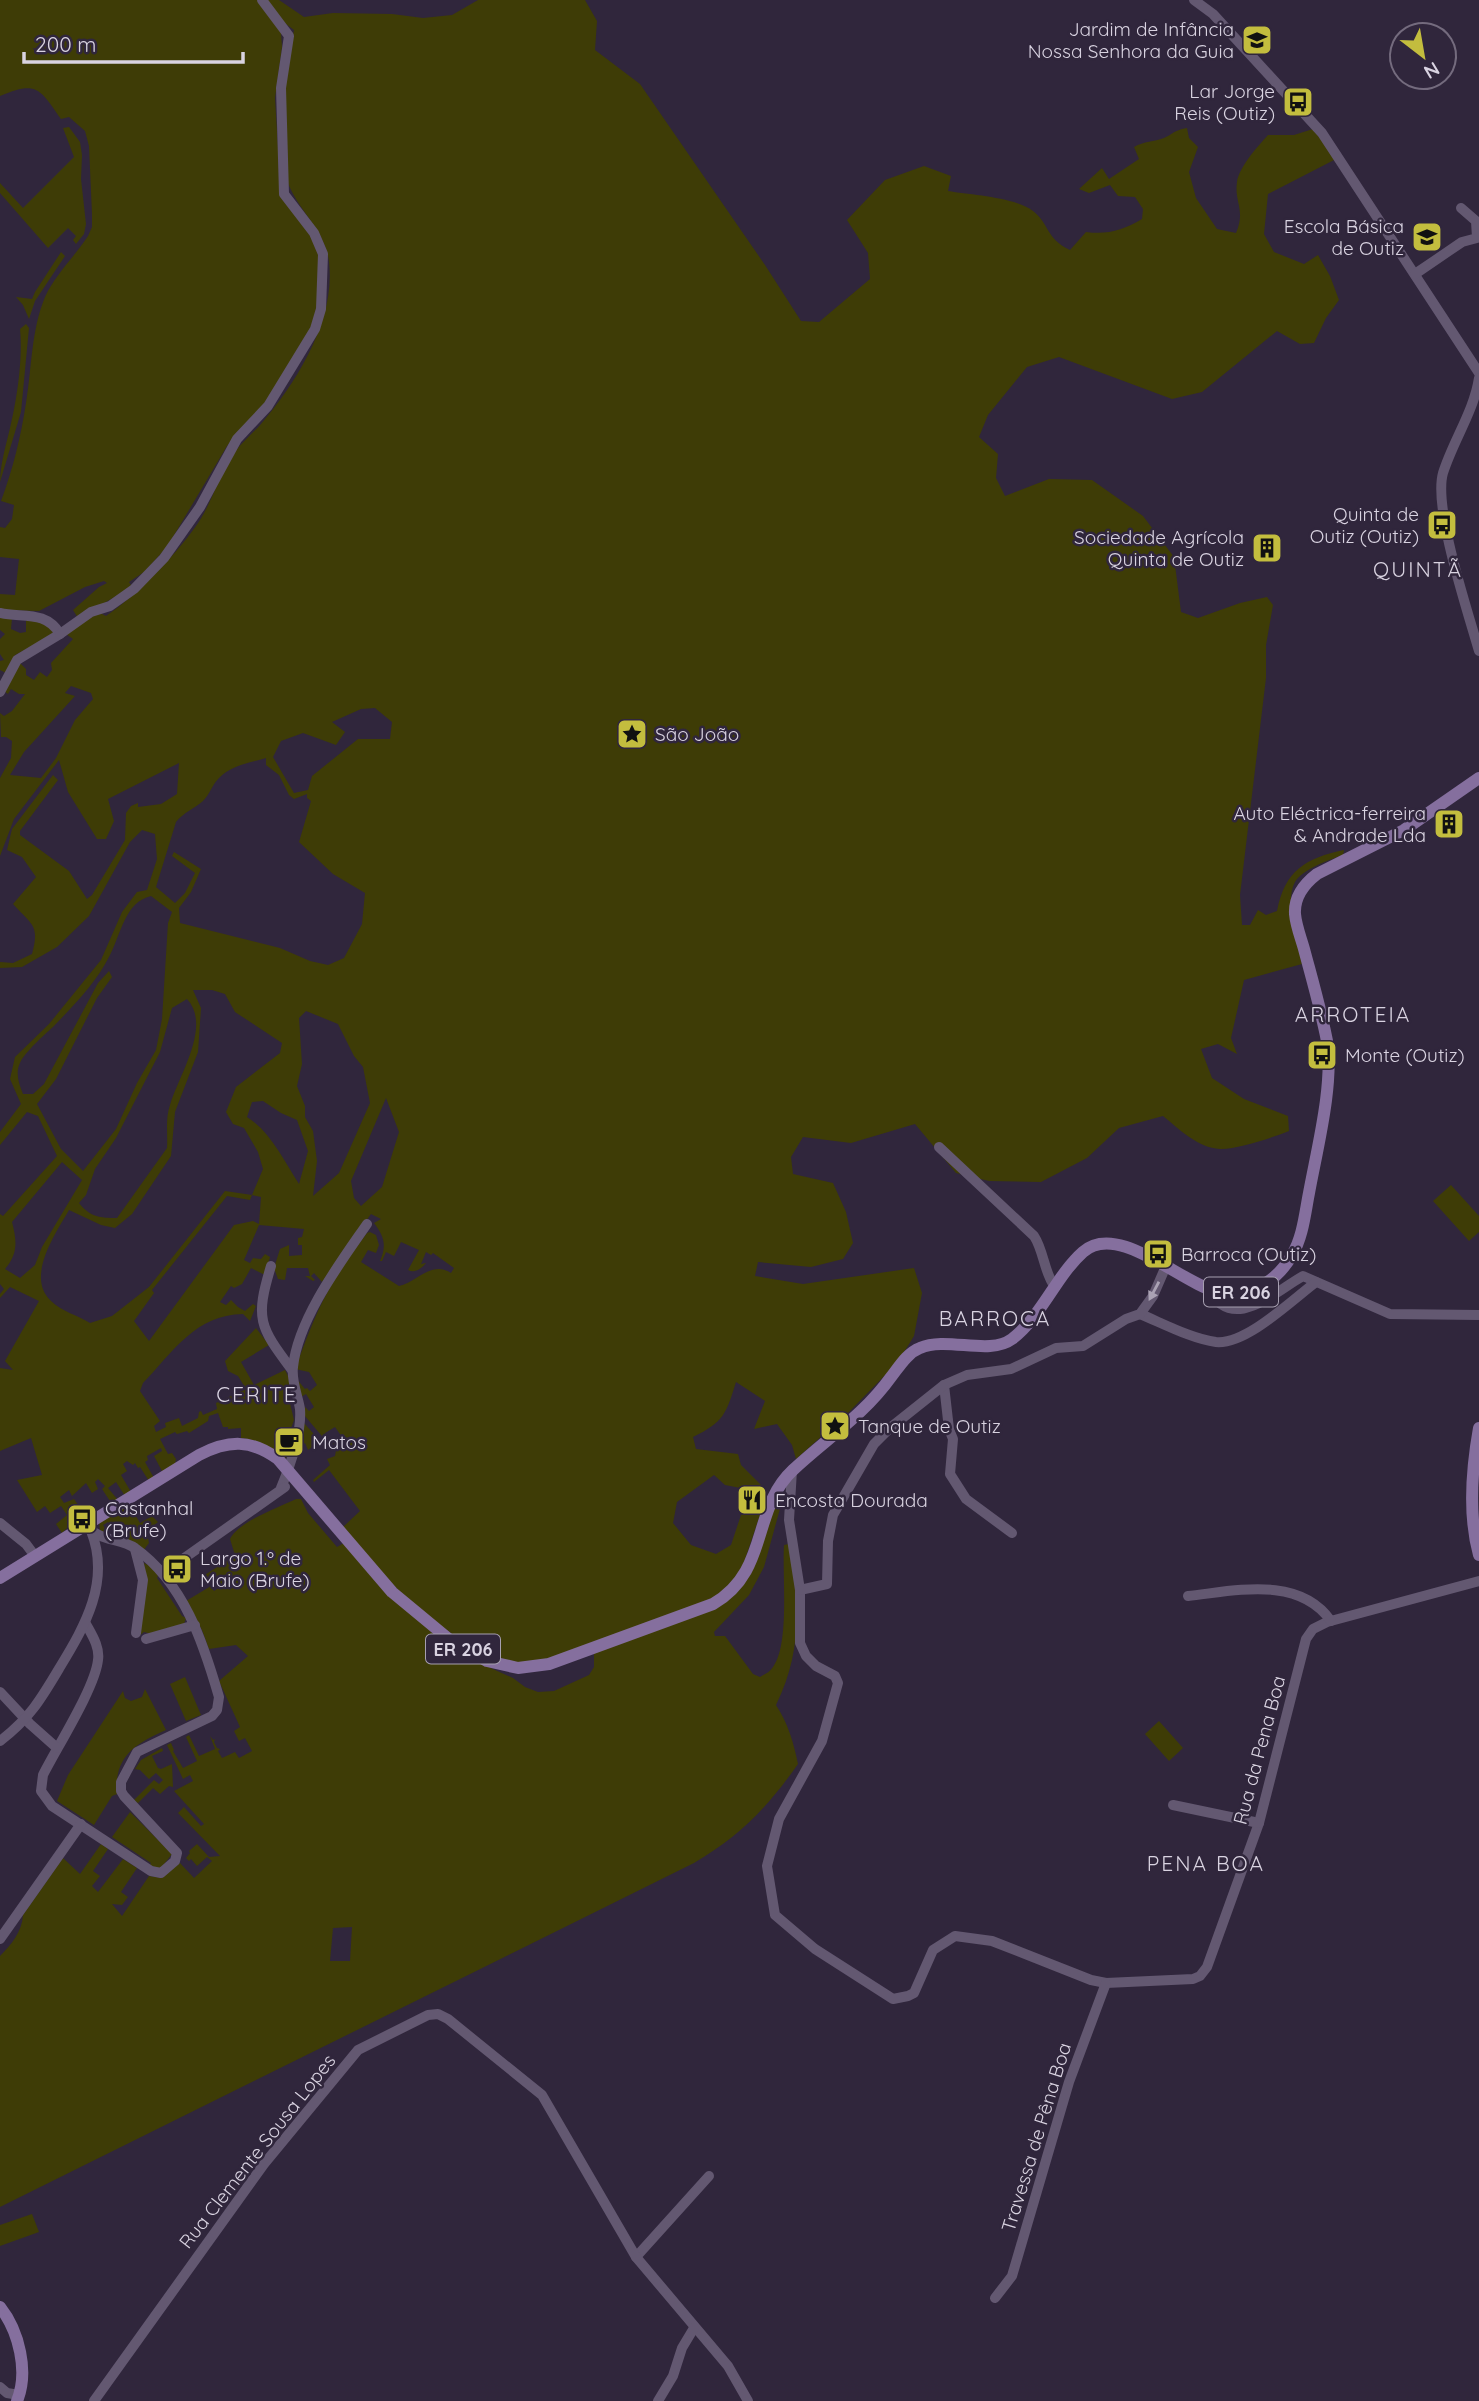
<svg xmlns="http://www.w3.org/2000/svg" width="1479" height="2401" viewBox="0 0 1479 2401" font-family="Quicksand,sans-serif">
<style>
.green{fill:#3e3c06;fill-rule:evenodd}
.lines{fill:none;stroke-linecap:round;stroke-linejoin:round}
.minor{stroke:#635871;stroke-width:10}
.major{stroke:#856f9e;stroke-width:12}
.oneway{fill:#aaa2b4}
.labels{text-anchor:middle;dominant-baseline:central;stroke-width:5;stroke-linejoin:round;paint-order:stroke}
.shield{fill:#30263c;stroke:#a69fb0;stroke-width:2}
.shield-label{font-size:18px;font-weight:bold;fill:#d9d3e1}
.poi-label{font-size:19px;fill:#d9d3e1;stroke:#30263c;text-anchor:start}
.street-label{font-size:19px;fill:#d9d3e1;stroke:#30263c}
.neighbourhood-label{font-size:21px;letter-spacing:2px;fill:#d9d3e1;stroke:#30263c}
</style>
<rect width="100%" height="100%" fill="#30263c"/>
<g class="green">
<path d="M0,0H258L281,33L282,47L275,98L280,182L313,237L320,260L317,306L310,332L264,405L227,446L167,547L144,572L129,582L132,587L78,618L73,610L99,587L107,583L104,581L85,587L39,611L0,610V594L15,595L19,559L0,557V527L5,528L12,519L14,505L1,501C13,469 21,436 26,403C32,367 31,331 45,297C55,275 75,256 88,236L92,227V214L89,146L85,131L69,117L61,119C40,89 37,80 0,96Z"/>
<path d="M266,0H279L304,17L333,13L392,14L423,18L452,15L478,0H585L597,21L595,50L640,84L765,265L801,321L819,322L870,279L868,253L847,220L885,180L924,166L951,176L948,191C971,195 1015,197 1033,211C1050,224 1045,238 1070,250L1086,232C1108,235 1123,230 1142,219L1143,209L1135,197L1118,196L1110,185L1089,193L1079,189L1102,168L1109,179L1139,159L1134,147C1144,141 1154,142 1164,138C1175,133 1172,131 1187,128L1189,138L1198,147L1189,172L1196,198L1217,229L1236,233C1246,210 1234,202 1237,182C1239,167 1258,146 1268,135H1294L1313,129L1336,159L1268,194L1264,234L1274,252L1304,264L1318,255L1330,276L1339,300L1326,318L1314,343L1300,344L1277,331L1202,392L1172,399L1059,357L1027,367L988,415L979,437L998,454L996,478L1005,496L1049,479L1092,480L1143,516L1174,557L1181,612L1198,618L1240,603L1267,597L1273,605L1266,645V678L1240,895L1242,925H1250L1258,910L1266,915L1277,911C1285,870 1306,858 1344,850L1343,855C1329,860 1303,869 1295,882C1284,901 1298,943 1302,964L1244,980L1231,1038L1237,1054L1218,1044L1201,1049L1212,1078L1244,1099L1288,1116L1289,1131C1274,1137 1235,1150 1220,1149C1198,1148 1179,1129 1163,1116L1119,1128L1087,1158L1041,1182L989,1181L956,1173L915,1124L851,1143L803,1137L791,1157L793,1174L833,1183L846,1212L853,1243L843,1259L811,1267L758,1262L755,1276L803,1284L914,1268L922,1293L914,1336L906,1349L888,1372L850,1411L796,1459L792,1445L777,1424L754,1429L765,1401L736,1382C726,1414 724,1422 693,1437L696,1449L738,1454L741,1465L761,1485L756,1491L725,1485L714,1475L677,1502L673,1523L691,1545L716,1554L731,1545L741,1515L751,1510L760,1515L739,1577L716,1597L547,1660L515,1664L483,1657L416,1607L379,1571L343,1527L360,1511L329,1470L314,1482L313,1480L330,1465L327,1459L335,1456L337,1445L333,1444L342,1437L335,1427L325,1433L330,1441L327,1442L304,1415L305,1407L309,1411L314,1407L306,1394L299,1398L296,1378L305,1389L307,1388L310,1391L317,1385L309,1372L295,1369C305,1343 314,1317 327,1293C338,1272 353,1252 367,1233L370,1232L376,1235L379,1245L376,1253L368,1250L361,1262L399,1286C417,1282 432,1260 451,1273L454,1268L433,1253L431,1255L426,1252L421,1264L426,1263C422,1268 415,1274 408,1270L419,1250L401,1242L394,1256L386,1252L382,1261H380C387,1245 384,1236 374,1223L381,1219L371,1214L322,1282L314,1273L311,1276L315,1280L313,1281L305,1276H310L308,1268H287L285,1280L278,1279L274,1268L280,1249L289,1245V1256L302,1255V1245H298V1238L302,1237L304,1229L259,1225L244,1260L250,1263L253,1258L261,1259L265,1254L270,1257L265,1275L251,1268L242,1284L234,1288L231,1286L220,1302L226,1305L231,1300L238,1307L245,1311L253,1304L256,1306L250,1321L243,1314C195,1315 174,1351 143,1383L140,1391L160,1421L154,1426L156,1432L166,1427L165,1423L179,1418L182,1426L198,1418L199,1412L201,1411L203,1415L217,1409L216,1403L246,1389L238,1376L228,1371L225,1361L256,1328L269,1345L241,1362L254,1385L285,1370L293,1386L287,1391L294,1420L286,1442L291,1444L288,1456L285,1458C271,1447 259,1440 241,1438V1428L228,1429V1427H223L218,1413L209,1416L208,1421L189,1433L187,1431L177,1434L175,1432L160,1439L168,1454L172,1453L176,1459L175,1464L163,1473L154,1456L162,1451L161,1448L147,1456L148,1460L145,1462L154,1478L149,1481L140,1467L138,1468L135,1463L133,1465L127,1461L123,1464L127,1471L121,1475L131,1492L125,1496L116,1482L108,1488L118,1500L112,1504L102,1489L105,1486L98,1479L95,1482L98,1489L92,1493L86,1483L72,1496L69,1490L60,1497L64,1503L74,1499L81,1509L89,1504L93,1511L79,1516L62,1533L56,1524L67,1515L61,1506L50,1513L45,1506L37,1512L17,1480L42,1475L31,1438L0,1451V1368L13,1370L5,1361L39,1301L10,1287L0,1298V1294L4,1289L0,1284V1214L3,1216L57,1156L38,1116L27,1112L0,1145V1132L21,1104L10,1079L15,1057L49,1024L101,960L122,912L137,892L147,890L157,859L155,834L142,830L130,842L89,916L57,947L22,967L0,968V962L13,963L32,954C40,925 32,925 13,904L36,877L22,857L7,850L12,829L53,775L58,780L20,831V835L69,871L87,899L92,895L125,840L126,813L131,806L138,803V807L161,804L177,794L179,763L108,799L114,821L106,839H97L68,792L59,760L14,819L0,856V778L11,758L12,741L6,737H1L0,713L4,716L12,711L25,694H19L11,689L8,694L4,691L19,662L26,669V675L34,680L40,672L47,677L52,670L51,663L73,639L66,634L98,612L106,616C138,594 173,558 196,526C211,505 218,478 232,456C240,444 252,434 261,424C297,382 336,319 329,262C326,232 298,210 288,183L285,79L294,30L278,18ZM71,686L91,693L93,699L75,720L56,758L41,778L10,775L24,752L75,696L65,693ZM375,708L392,722L390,739H358L312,776L308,790L294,793L273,757L281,741L303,733L336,745L345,732L332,722L361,709ZM266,758V765L279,775L289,795L294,799L307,794V798L311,801L299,842L333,874L365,893L362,924L344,958L328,965L310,961L280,948L180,923L179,908L191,892L201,869L174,852L172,856L195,873L185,893L175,903L156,887L176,822C184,812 194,809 203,801C210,794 212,785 219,778C232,765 249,763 266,758ZM151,896L172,912L168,923L162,1019L156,1050L137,1083L116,1129L83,1171L61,1149L37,1104L56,1079L97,998L112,977L109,971L98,983L44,1084L33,1094H23C19,1084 15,1073 20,1063C25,1052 44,1035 53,1027C74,1005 97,982 110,955C121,934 125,902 151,896ZM193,990H212L225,994L235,1012L282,1043L280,1053L236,1087L226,1112L233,1124L244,1128L258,1152L263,1169L252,1195L225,1191L149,1287L112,1316L90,1323C79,1316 61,1311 51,1301C25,1277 56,1233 69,1210L101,1225L115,1228L132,1214L171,1156L175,1112L198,1052L201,1008ZM187,999C212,1026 179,1075 170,1105C165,1120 168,1134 167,1148L117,1218C100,1218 90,1217 79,1203L86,1195L95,1169L116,1138L160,1052L172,1008ZM306,1011L338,1024L354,1056L363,1067L370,1103L339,1173L313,1196L317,1161L313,1131L305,1117V1106L297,1086L302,1064L299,1018ZM386,1098L399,1132L382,1187L361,1206L354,1198L351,1181ZM263,1101L281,1113L297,1120L308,1151L299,1184C284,1161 271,1132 247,1117L252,1102ZM62,1162L82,1180L42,1247L35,1265L20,1278L5,1269C18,1254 17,1241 12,1222ZM252,1195L261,1197L259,1224L253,1221L234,1225L149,1341L134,1321L154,1293L152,1290L227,1196L250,1200Z"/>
<polygon points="69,127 80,142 82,155 81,179 86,224 84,234 76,244 73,240 76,236 68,228 48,248 0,193 0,183 23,208 74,157 63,128"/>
<polygon points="61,252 65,256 35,301 29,319 23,305 16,297 32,299 35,292"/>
<path d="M26,324L29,328L21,412L0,482C0,465 6,445 10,428C17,399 23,359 20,329Z"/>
<polygon points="0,615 12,618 11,629 20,633 26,632 26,618 42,621 54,631 52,636 15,655 6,673 0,670 0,661 4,660 0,654 0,639 5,634 0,630"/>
<polygon points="1451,1185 1479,1216 1479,1232 1469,1241 1433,1201"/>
<polygon points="304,1423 320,1441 308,1450 305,1443 296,1449"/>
<path d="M296,1499H301L308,1513L337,1547L344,1543L408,1612L464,1656L513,1678L525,1687L538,1692L554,1691L589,1675L594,1667V1653L715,1609C763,1579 756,1547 776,1501L781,1505L764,1567L749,1595L714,1632L715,1636H725L753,1674L760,1677C765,1674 770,1672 773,1667C790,1644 782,1575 784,1545L789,1544C799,1602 803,1650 776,1705C788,1723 794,1744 798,1764C767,1808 740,1836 694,1863L0,2207V1956C11,1945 22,1932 23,1915L63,1858L80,1874L101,1844L108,1849L93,1871L100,1876L92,1886L98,1892L123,1859L137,1868L121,1892L128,1897L122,1905L112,1904L122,1916L149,1876L162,1878L180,1863L194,1878L212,1861L207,1857L197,1866L191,1859L189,1861L186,1858L190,1853L189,1851L197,1844L209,1857L220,1856L178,1813L184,1807L201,1826L204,1824L174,1791L193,1781L190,1775L183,1779L167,1745L171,1743L174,1750L173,1751L183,1768L197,1761L186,1737L189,1735L199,1756L215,1749L210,1736L213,1740L215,1739L214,1742L217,1748L220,1749L218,1751L222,1758L235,1752L239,1758L252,1751L245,1738L239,1741L234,1731L240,1727L219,1681L248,1656L236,1645L209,1649L202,1630L186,1601L211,1586L214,1591L222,1586L215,1575L207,1580L203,1576L230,1559L234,1552L230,1539C239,1521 278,1508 296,1499ZM352,1927L350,1961H330L333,1928Z"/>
<polygon points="128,1503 140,1523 152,1516 158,1522 146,1532 144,1537 148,1538 149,1543 143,1551 124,1539 120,1528 116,1529 114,1526 111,1528 108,1522 103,1525 109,1534 100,1531 99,1521"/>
<polygon points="144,1563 152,1567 158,1576 157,1578 182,1616 186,1618 184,1624 152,1634 144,1632 139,1636 145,1571"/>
<polygon points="185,1677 201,1715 186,1721 170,1684"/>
<path d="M145,1689L166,1730C135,1744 114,1756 117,1794L112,1796L94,1825L57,1801L68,1775L123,1691L125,1698L131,1701L142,1697Z"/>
<polygon points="1159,1721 1183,1748 1169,1761 1145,1734"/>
<polygon points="162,1748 163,1751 152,1756 158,1768 161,1769 172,1764 173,1787 169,1786 160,1794 153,1788 138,1803 134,1800 154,1780 159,1784 163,1780 156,1773 149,1779 140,1770 135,1769 141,1760"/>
<polygon points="130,1812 172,1854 161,1868 157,1868 150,1865 151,1863 112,1837"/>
<polygon points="32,2214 39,2232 0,2246 0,2225"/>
</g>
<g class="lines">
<g class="minor">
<polyline points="1194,0 1213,14 1322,133 1479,373"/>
<polyline points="1415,274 1462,242 1477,238 1476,221 1461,208"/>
<path d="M1479,378C1474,411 1453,441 1443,473C1433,508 1468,612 1479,651"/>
<path d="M0,613C22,618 46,610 60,634L17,660L0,692"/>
<polyline points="60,634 91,612 110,606 134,589 164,558 200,507 237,439 268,406 315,329 321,309 323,254 314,233 284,194 281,88 289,36 262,0"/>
<path d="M939,1147L1034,1236C1044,1251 1044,1273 1055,1287"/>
<path d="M271,1266C255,1319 259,1326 292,1370"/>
<path d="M1207,1288C1233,1333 1270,1295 1303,1276L1390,1314L1479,1315"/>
<path d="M1140,1314C1162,1323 1192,1339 1216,1342C1246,1345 1292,1300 1316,1282"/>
<polyline points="944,1385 949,1429 953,1439 950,1474 966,1499 1012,1533"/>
<polyline points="792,1470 789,1520 800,1590 800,1643 806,1656 816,1666 835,1676 838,1683 822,1741 779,1819 767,1866 775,1915 815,1949 893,1999 908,1996 914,1993 933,1950 955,1936 992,1941 1091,1980 1106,1983 1193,1979 1200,1976 1207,1967 1259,1823 1306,1639 1313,1629 1327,1622 1479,1581"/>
<path d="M281,1488C290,1466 302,1433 300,1409C298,1396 291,1381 293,1367C298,1319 340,1263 367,1224"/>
<polyline points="0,1523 26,1544 35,1556"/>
<polyline points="135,1549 143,1580 136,1633"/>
<polyline points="163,1573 285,1487"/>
<polyline points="800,1590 827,1584 828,1541 833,1515 874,1444 890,1428 944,1385 967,1375 1011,1369 1056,1348 1083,1346 1126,1319 1140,1314 1153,1296 1166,1266"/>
<path d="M1188,1596C1235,1591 1299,1575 1331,1621"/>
<path d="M86,1624C92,1635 100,1647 98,1660C95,1688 57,1747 43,1775L41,1791L52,1806L151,1871L161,1873L175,1861L177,1853L124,1796L121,1791V1782L137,1752L212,1716L217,1710L219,1697C203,1642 184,1583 135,1548C120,1538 97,1541 87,1525"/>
<polyline points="146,1639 195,1625"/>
<polyline points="0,1692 30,1724 57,1748"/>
<path d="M0,1741C30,1718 41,1699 60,1667C85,1626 111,1581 91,1531"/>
<polyline points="1173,1805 1259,1823"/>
<polyline points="0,1939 81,1824"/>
<polyline points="636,2257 709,2176"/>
<polyline points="995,2298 1012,2276 1069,2082 1106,1983"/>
<polyline points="0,2387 7,2393 19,2395"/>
<polyline points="94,2401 264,2164 358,2050 428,2015 438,2014 448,2019 542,2095 636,2257 728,2366 748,2401"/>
<polyline points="658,2401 673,2376 682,2348 694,2328"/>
</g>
<g class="major">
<path d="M1479,1428C1472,1467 1468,1515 1479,1555"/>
<path d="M0,1578L199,1455C228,1440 251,1439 278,1459L392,1592L450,1640L487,1661L518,1668L549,1664L713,1604C770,1571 751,1509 793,1470C827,1438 863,1416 891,1377C899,1367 907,1353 920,1348C947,1336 989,1356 1012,1339C1042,1316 1056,1276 1083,1252C1118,1221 1182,1284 1218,1292C1230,1294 1241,1293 1253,1289C1270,1283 1283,1271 1292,1255C1303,1237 1305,1213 1309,1193C1317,1149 1334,1084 1327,1041C1321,1010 1312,979 1304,949C1301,938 1296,926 1295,914C1294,897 1304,884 1317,874L1404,830L1479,778"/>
<path d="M0,2307C19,2331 29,2372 17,2401"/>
</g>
</g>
<defs><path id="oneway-solid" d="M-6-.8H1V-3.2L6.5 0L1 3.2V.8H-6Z" transform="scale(1.75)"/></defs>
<use class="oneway" href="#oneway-solid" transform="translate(1154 1291) rotate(118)"/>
<defs>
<g id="school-square" transform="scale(1.575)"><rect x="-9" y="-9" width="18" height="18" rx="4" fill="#c3bd3e" stroke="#30263c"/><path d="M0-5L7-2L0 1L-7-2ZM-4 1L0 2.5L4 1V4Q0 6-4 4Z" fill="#111"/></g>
<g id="bus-square" transform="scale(1.575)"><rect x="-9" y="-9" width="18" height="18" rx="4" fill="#c3bd3e" stroke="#30263c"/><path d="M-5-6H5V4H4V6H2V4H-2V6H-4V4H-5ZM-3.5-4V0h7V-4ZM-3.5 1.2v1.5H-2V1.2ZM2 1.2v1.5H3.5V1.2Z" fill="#111"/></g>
<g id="building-square" transform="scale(1.575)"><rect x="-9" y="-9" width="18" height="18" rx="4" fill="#c3bd3e" stroke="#30263c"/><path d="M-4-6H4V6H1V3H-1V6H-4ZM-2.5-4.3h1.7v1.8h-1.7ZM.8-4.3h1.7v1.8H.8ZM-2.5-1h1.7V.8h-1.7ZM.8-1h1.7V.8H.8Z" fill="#111"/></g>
<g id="sight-square" transform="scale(1.575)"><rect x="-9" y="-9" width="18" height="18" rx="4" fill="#c3bd3e" stroke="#30263c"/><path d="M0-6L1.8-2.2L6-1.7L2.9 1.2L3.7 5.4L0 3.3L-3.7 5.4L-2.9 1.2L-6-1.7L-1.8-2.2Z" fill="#111"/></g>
<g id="cafe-square" transform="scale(1.575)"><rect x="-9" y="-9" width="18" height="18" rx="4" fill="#c3bd3e" stroke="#30263c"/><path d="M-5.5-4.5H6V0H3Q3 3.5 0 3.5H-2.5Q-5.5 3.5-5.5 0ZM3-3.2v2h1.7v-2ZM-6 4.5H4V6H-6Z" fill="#111"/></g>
<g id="restaurant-square" transform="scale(1.575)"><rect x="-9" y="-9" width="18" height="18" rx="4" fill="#c3bd3e" stroke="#30263c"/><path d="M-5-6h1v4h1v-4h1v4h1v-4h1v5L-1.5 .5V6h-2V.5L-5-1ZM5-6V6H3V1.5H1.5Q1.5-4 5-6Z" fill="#111"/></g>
</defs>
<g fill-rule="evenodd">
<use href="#school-square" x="1257" y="40"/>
<use href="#bus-square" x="1298" y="102"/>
<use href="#school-square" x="1427" y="237"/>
<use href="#bus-square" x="1442" y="525"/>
<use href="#building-square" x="1267" y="548"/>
<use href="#sight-square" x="632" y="734"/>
<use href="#building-square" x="1449" y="824"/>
<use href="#bus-square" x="1322" y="1055"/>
<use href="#bus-square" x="1158" y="1254"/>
<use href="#sight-square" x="835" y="1426"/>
<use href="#cafe-square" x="289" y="1442"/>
<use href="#restaurant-square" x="752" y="1500"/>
<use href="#bus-square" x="82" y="1519"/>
<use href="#bus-square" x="177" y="1569"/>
</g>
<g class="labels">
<g class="shield">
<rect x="1204" y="1277.5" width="74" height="29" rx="5"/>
<rect x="426" y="1634.5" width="74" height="29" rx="5"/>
</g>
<g class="shield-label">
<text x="1241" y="1292">ER 206</text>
<text x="463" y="1649">ER 206</text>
</g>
<g class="poi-label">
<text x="1234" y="29" text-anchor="end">Jardim de Infância<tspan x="1234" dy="22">Nossa Senhora da Guia</tspan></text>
<text x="1275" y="91" text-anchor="end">Lar Jorge<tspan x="1275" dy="22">Reis (Outiz)</tspan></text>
<text x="1404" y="226" text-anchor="end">Escola Básica<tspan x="1404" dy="22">de Outiz</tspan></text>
<text x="1419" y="514" text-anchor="end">Quinta de<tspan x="1419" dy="22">Outiz (Outiz)</tspan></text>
<text x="1244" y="537" text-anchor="end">Sociedade Agrícola<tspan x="1244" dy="22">Quinta de Outiz</tspan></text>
<text x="655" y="734">São João</text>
<text x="1426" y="813" text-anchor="end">Auto Eléctrica-ferreira<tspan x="1426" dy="22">&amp; Andrade Lda</tspan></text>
<text x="1345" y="1055">Monte (Outiz)</text>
<text x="1181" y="1254">Barroca (Outiz)</text>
<text x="858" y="1426">Tanque de Outiz</text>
<text x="312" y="1442">Matos</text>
<text x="775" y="1500">Encosta Dourada</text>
<text x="105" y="1508">Castanhal<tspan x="105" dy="22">(Brufe)</tspan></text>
<text x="200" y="1558">Largo 1.º de<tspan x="200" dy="22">Maio (Brufe)</tspan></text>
</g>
<g class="street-label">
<text transform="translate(1259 1750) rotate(-75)">Rua da Pena Boa</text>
<text transform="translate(1036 2137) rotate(-73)">Travessa de Pêna Boa</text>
<text transform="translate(257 2151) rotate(-52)">Rua Clemente Sousa Lopes</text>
</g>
<g class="neighbourhood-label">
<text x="1418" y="569">QUINTÃ</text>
<text x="1353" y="1014">ARROTEIA</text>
<text x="995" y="1318">BARROCA</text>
<text x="257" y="1394">CERITE</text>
<text x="1206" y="1863">PENA BOA</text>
</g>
</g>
<g transform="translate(1423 56) rotate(149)"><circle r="33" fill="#30263c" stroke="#746b7e" stroke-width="2"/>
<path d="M0-5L12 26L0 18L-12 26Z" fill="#c3bd3e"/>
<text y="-10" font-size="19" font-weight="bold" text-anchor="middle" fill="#d9d3e1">N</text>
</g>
<path d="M24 52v10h219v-10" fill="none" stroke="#d9d3e1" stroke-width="3.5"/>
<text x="35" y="52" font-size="21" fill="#d9d3e1" stroke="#30263c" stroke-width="5" paint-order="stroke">200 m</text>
</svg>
